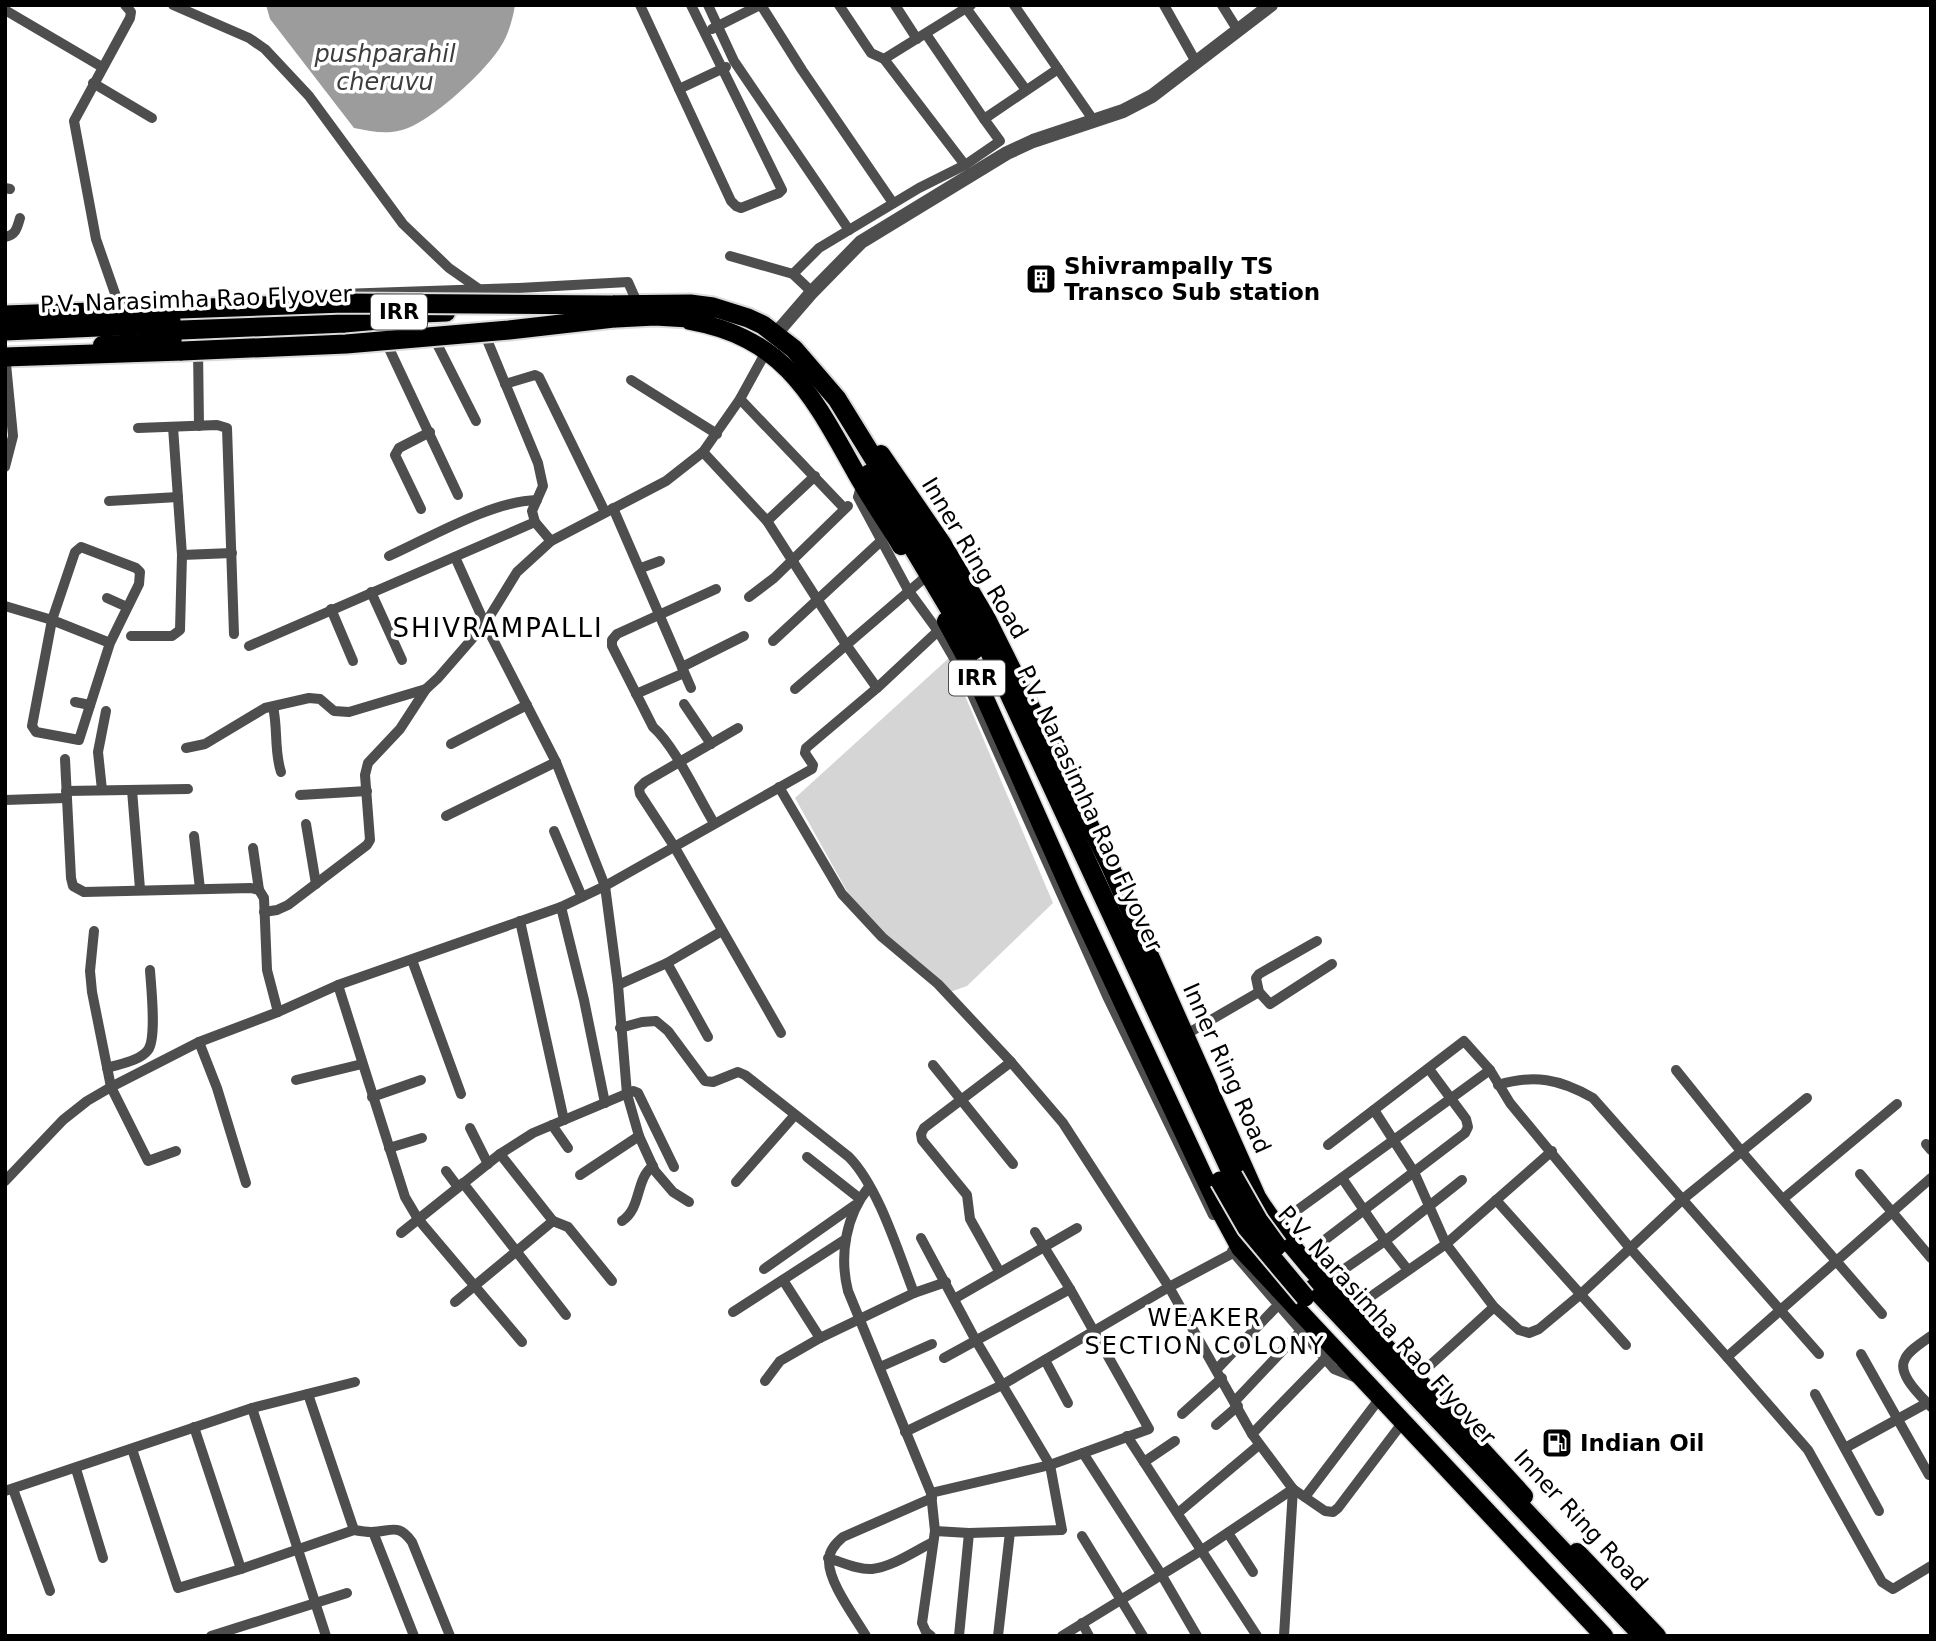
<svg xmlns="http://www.w3.org/2000/svg" width="1936" height="1641" viewBox="0 0 1936 1641" font-family="'DejaVu Sans',sans-serif">
<style>
.green{fill:#d5d5d5}
.water{fill:#9c9c9c}
.lines{fill:none;stroke-linecap:round;stroke-linejoin:round}
.primary-casing{stroke:#dbdbdb;stroke-width:21}
.motorway-casing{stroke:#dbdbdb;stroke-width:23}
.minor{stroke:#4e4e4e;stroke-width:10}
.tertiary{stroke:#4e4e4e;stroke-width:14}
.primary{stroke:#000;stroke-width:18}
.motorway{stroke:#000;stroke-width:19}
.motorway-bridge-casing{stroke:#dbdbdb;stroke-width:23;stroke-linecap:butt}
.motorway-bridge{stroke:#000;stroke-width:19}
.labels{text-anchor:middle;dominant-baseline:central;stroke-width:7;stroke-linejoin:round;paint-order:stroke}
.shield{fill:#fff;stroke:#4c4c4c;stroke-width:2}
.shield-label{font-size:21px;font-weight:bold;fill:#000}
.poi-label{font-size:23px;font-weight:bold;fill:#000;stroke:#fff;text-anchor:start}
.street-label{font-size:23px;fill:#000;stroke:#fff}
.water-label{font-size:24px;font-style:italic;fill:#3d3d3d;stroke:#fff}
.neighbourhood-label{font-size:24px;letter-spacing:2px;fill:#000;stroke:#fff}
.quarter-label{font-size:26px;letter-spacing:2px;fill:#000;stroke:#fff}
</style>
<rect width="100%" height="100%" fill="#fff"/>
<polygon class="green" points="949,658 1053,903 967,986 947,993 858,911 795,798"/>
<path class="water" d="M266,5H515C513,18 508,36 501,46C486,71 430,123 402,130C385,135 371,131 354,128L270,19Z"/>
<g class="lines">
<g class="primary-casing">
<g id="primary">
<path d="M690,321C785,338 812,395 856,473C870,498 886,521 901,546"/>
<polyline points="102,345 417,329"/>
<path d="M881,454L942,543L986,617L1110,866L1257,1197C1300,1266 1360,1319 1416,1378C1452,1417 1488,1457 1524,1496"/>
<polyline points="946,621 971,667 1072,894 1220,1211 1240,1248 1604,1636"/>
<polyline points="1577,1552 1657,1636"/>
</g>
</g>
<g class="motorway-casing">
<g id="motorway">
<polyline points="598,305 690,304 713,307 748,318 763,325 794,349 837,399 979,629 1233,1176"/>
<polyline points="5,315 180,309"/>
<polyline points="597,319 655,316 706,319"/>
<polyline points="5,331 446,312"/>
<polyline points="5,357 182,351"/>
<polyline points="869,474 974,650"/>
<polyline points="1314,1288 1643,1636"/>
</g>
</g>
<g class="minor">
<polyline points="173,5 249,38 265,49 309,96 403,224 449,268 479,289"/>
<polyline points="640,5 731,201 736,206 741,208 779,193 782,190 691,5"/>
<polyline points="708,5 734,61 849,230"/>
<polyline points="761,5 802,70 893,203"/>
<polyline points="839,5 871,53 884,59 965,165"/>
<polyline points="895,5 917,39"/>
<polyline points="1164,5 1196,62"/>
<polyline points="1222,5 1237,29"/>
<polyline points="966,8 1026,90"/>
<polyline points="5,10 102,67"/>
<polyline points="712,29 760,5"/>
<polyline points="926,34 984,119"/>
<polyline points="884,59 971,5"/>
<polyline points="1058,69 1094,121"/>
<polyline points="93,83 152,118"/>
<polyline points="679,89 726,67"/>
<polyline points="5,188 10,189"/>
<path d="M5,237C16,235 17,228 20,218"/>
<polyline points="730,256 793,274 812,292"/>
<polyline points="793,274 819,248 919,188 965,165 1000,141 984,119 1058,69 1014,5"/>
<polyline points="281,296 519,288 628,282 636,300"/>
<polyline points="118,302 96,239 74,121 130,18 131,12 125,5"/>
<polyline points="483,330 538,463 543,486 532,511 535,522 551,541"/>
<polyline points="432,334 476,421"/>
<polyline points="385,340 458,495"/>
<polyline points="198,348 199,426"/>
<polyline points="631,380 717,434"/>
<polyline points="505,384 535,375 539,377 605,512"/>
<polyline points="740,399 844,508"/>
<polyline points="138,428 217,425 227,428 234,634"/>
<polyline points="703,452 767,521 847,646 877,688"/>
<polyline points="5,467 13,436 6,364"/>
<polyline points="862,484 858,497 908,590 938,631 962,672 1107,996 1213,1215"/>
<polyline points="109,501 178,497"/>
<polyline points="613,508 691,688"/>
<polyline points="421,509 395,455 399,448 430,432"/>
<polyline points="767,521 815,476"/>
<polyline points="182,555 232,553"/>
<path d="M389,556C431,537 492,501 537,500"/>
<polyline points="455,557 485,624 556,762 605,886 618,985 627,1094 639,1136 655,1171 673,1192 689,1202"/>
<polyline points="641,568 660,561"/>
<polyline points="371,592 402,660"/>
<polyline points="749,597 774,578 848,506"/>
<polyline points="107,598 127,607"/>
<polyline points="5,606 52,620 32,726 36,732 79,740 110,643 52,620 75,552 81,547 136,568 140,572 139,584 110,643"/>
<polyline points="331,609 353,661"/>
<polyline points="131,636 172,636 180,630 182,555 173,427"/>
<polyline points="773,641 881,541"/>
<polyline points="249,646 535,522"/>
<polyline points="682,667 744,636"/>
<polyline points="795,689 922,580"/>
<polyline points="636,694 684,673"/>
<polyline points="75,702 90,705"/>
<polyline points="684,704 711,744"/>
<path d="M273,707C278,728 274,751 281,772"/>
<polyline points="738,728 645,782 639,788 640,794 674,846 781,1033"/>
<polyline points="451,744 527,705"/>
<polyline points="186,748 205,744 265,708 309,698 320,699 334,711 349,712 426,689"/>
<polyline points="65,759 71,878 73,886 84,892 251,888 259,890 264,898 267,970 278,1012"/>
<polyline points="779,787 842,894 882,937 938,984 1011,1062 1063,1123 1169,1287 1252,1434 1293,1489 1325,1511 1333,1512 1338,1508 1403,1422"/>
<polyline points="102,790 98,752 106,711"/>
<polyline points="132,790 140,889"/>
<polyline points="66,791 188,789"/>
<polyline points="300,795 367,791"/>
<polyline points="5,800 66,798"/>
<polyline points="446,816 556,762"/>
<path d="M714,823C698,797 675,746 653,727L612,646V640L617,634L716,589"/>
<polyline points="306,824 316,884"/>
<polyline points="554,831 582,897"/>
<polyline points="194,836 200,889"/>
<polyline points="253,848 259,890"/>
<polyline points="561,907 584,1000 605,1103"/>
<polyline points="264,912 277,910 288,905 367,845 370,840 365,775 368,763 400,729 426,689 438,678 485,624 517,572 551,541 666,481 703,452 740,399 767,350"/>
<polyline points="520,921 564,1120"/>
<polyline points="94,931 90,971 92,992 111,1087 148,1161 176,1151"/>
<polyline points="1317,941 1259,974 1256,978 1259,992 1270,1004 1332,964"/>
<polyline points="412,960 461,1094"/>
<polyline points="667,963 708,1037"/>
<polyline points="338,985 405,1197 418,1219 522,1342"/>
<polyline points="618,985 667,963 722,931"/>
<path d="M620,1028L642,1022L656,1021L668,1031L705,1081L713,1082L738,1072L745,1075L849,1157C879,1188 898,1252 914,1293"/>
<polyline points="1185,1035 1259,992"/>
<polyline points="199,1042 217,1088 246,1183"/>
<polyline points="933,1065 1013,1164"/>
<path d="M107,1068C119,1064 140,1061 148,1050C157,1038 151,987 150,970"/>
<polyline points="1676,1070 1741,1151 1882,1314"/>
<polyline points="296,1080 362,1064"/>
<path d="M1498,1085C1534,1074 1560,1079 1593,1098L1819,1354"/>
<polyline points="372,1097 421,1080"/>
<polyline points="1374,1110 1414,1172 1446,1244 1494,1307 1519,1330 1529,1333 1539,1329 1581,1294 1683,1199 1807,1098"/>
<polyline points="552,1125 568,1148"/>
<polyline points="470,1128 488,1164"/>
<polyline points="1926,1144 1931,1150"/>
<polyline points="1328,1145 1464,1041 1490,1070 1510,1103 1629,1247 1727,1357"/>
<polyline points="389,1148 422,1138"/>
<polyline points="500,1154 553,1221"/>
<polyline points="807,1157 859,1198"/>
<polyline points="446,1171 458,1187"/>
<polyline points="1860,1174 1931,1258"/>
<polyline points="580,1175 639,1136"/>
<polyline points="1342,1178 1385,1241 1408,1270"/>
<polyline points="1931,1178 1727,1357 1808,1450 1882,1582 1893,1589 1931,1566"/>
<polyline points="5,1181 63,1120 87,1101 111,1087 199,1042 278,1012 338,985 561,907 605,886 812,769 813,765 805,753 806,748 877,688 938,631"/>
<polyline points="736,1182 794,1116"/>
<polyline points="463,1183 566,1315"/>
<path d="M869,1187C846,1215 839,1255 848,1291L931,1493L935,1531L922,1623L926,1632L931,1636"/>
<polyline points="1783,1199 1897,1104"/>
<polyline points="1496,1200 1626,1345"/>
<path d="M622,1221C642,1208 635,1179 653,1166"/>
<polyline points="1274,1227 1490,1070"/>
<polyline points="401,1233 500,1154 533,1133 633,1091 638,1093 674,1167"/>
<polyline points="921,1238 975,1339 1050,1465 1062,1530 969,1533 935,1531"/>
<polyline points="1232,1251 1334,1369 1357,1378"/>
<polyline points="1301,1258 1465,1133 1468,1127 1466,1119 1429,1069"/>
<polyline points="764,1269 855,1205"/>
<polyline points="999,1271 970,1219 967,1195 922,1140 921,1134 924,1128 1011,1062"/>
<polyline points="783,1280 820,1338"/>
<polyline points="1324,1283 1385,1241 1462,1180"/>
<polyline points="954,1299 1077,1228"/>
<polyline points="455,1302 553,1221 568,1227 612,1281"/>
<polyline points="1350,1311 1446,1244 1552,1151"/>
<polyline points="733,1312 846,1239"/>
<path d="M1931,1336C1923,1342 1909,1350 1905,1359C1896,1374 1922,1397 1931,1407"/>
<polyline points="1861,1354 1929,1475"/>
<polyline points="944,1358 1070,1289"/>
<polyline points="1045,1360 1068,1403"/>
<polyline points="880,1367 932,1344"/>
<polyline points="1217,1369 1278,1305"/>
<polyline points="1416,1378 1494,1307"/>
<polyline points="765,1381 780,1361 820,1338 914,1293 946,1282"/>
<polyline points="308,1394 354,1530"/>
<polyline points="1815,1394 1879,1511"/>
<polyline points="1235,1401 1300,1332"/>
<polyline points="252,1408 326,1636"/>
<polyline points="1182,1414 1222,1378"/>
<polyline points="1216,1425 1238,1406"/>
<polyline points="194,1427 241,1569"/>
<polyline points="905,1432 1002,1385 1169,1287 1233,1253"/>
<polyline points="1252,1434 1325,1359"/>
<polyline points="1127,1436 1257,1636"/>
<polyline points="1845,1448 1927,1403"/>
<path d="M132,1449L178,1588L241,1569L354,1530C360,1531 366,1532 371,1532C391,1532 398,1522 412,1542L450,1636"/>
<polyline points="1083,1453 1161,1574 1197,1636"/>
<polyline points="1144,1462 1175,1441"/>
<polyline points="76,1469 103,1558"/>
<polyline points="13,1489 50,1591"/>
<polyline points="5,1491 252,1408 355,1382"/>
<polyline points="931,1493 1050,1465 1149,1429 1070,1289 1035,1232"/>
<polyline points="1305,1497 1380,1398"/>
<polyline points="1178,1513 1259,1445"/>
<polyline points="373,1532 414,1636"/>
<polyline points="1228,1533 1253,1572"/>
<polyline points="1082,1536 1143,1636"/>
<path d="M828,1558C842,1562 857,1570 872,1569C892,1567 915,1551 933,1542"/>
<polyline points="1082,1623 1089,1636"/>
<polyline points="211,1636 347,1593"/>
<path d="M866,1636C855,1617 828,1582 829,1560C829,1550 836,1543 843,1537L932,1498"/>
<polyline points="959,1636 969,1533"/>
<polyline points="998,1636 1010,1532"/>
<polyline points="1062,1636 1202,1550 1293,1489"/>
<polyline points="1284,1636 1293,1489"/>
</g>
<polyline class="tertiary" points="780,329 812,292 861,242 1007,153 1033,141 1123,111 1152,96 1271,5"/>
<use href="#primary" class="primary"/>
<use href="#motorway" class="motorway"/>
<g class="motorway-bridge-casing">
<g id="motorway-bridge">
<polyline points="180,309 344,303 613,305"/>
<polyline points="182,351 346,344 509,330 614,318"/>
<polyline points="1233,1176 1258,1220 1277,1246"/>
<polyline points="1220,1181 1247,1228 1305,1297"/>
</g>
</g>
<use href="#motorway-bridge" class="motorway-bridge"/>
</g>
<defs>
<g id="building-square" transform="scale(1.575)"><rect x="-9" y="-9" width="18" height="18" rx="4" fill="#000" stroke="#fff"/><path d="M-4-6H4V6H1V3H-1V6H-4ZM-2.5-4.3h1.7v1.8h-1.7ZM.8-4.3h1.7v1.8H.8ZM-2.5-1h1.7V.8h-1.7ZM.8-1h1.7V.8H.8Z" fill="#fff"/></g>
<g id="fuel-square" transform="scale(1.575)"><rect x="-9" y="-9" width="18" height="18" rx="4" fill="#000" stroke="#fff"/><path d="M-5.5-6h7V0h2V4h1.3V-2.5L3-4.5l.8-.8L6-3V5H2.5V1h-1V6h-7ZM-4.2-4.7v3.2H.2V-4.7Z" fill="#fff"/></g>
</defs>
<g fill-rule="evenodd">
<use href="#building-square" x="1041" y="279"/>
<use href="#fuel-square" x="1557" y="1443"/>
</g>
<g class="labels">
<g class="shield">
<rect x="371" y="294.5" width="56" height="35" rx="5"/>
<rect x="949" y="660.5" width="56" height="35" rx="5"/>
</g>
<g class="shield-label">
<text x="399" y="312">IRR</text>
<text x="977" y="678">IRR</text>
</g>
<g class="poi-label">
<text x="1064" y="266">Shivrampally TS<tspan x="1064" dy="26">Transco Sub station</tspan></text>
<text x="1580" y="1443">Indian Oil</text>
</g>
<g class="street-label">
<text transform="translate(196 299) rotate(-2)">P.V. Narasimha Rao Flyover</text>
<text transform="translate(975 558) rotate(59)">Inner Ring Road</text>
<text transform="translate(1090 808) rotate(65)">P.V. Narasimha Rao Flyover</text>
<text transform="translate(1227 1068) rotate(66)">Inner Ring Road</text>
<text transform="translate(1387 1325) rotate(48)">P.V. Narasimha Rao Flyover</text>
<text transform="translate(1581 1520) rotate(47)">Inner Ring Road</text>
</g>
<g class="water-label">
<text x="385" y="54">pushparahil<tspan x="385" dy="28">cheruvu</tspan></text>
</g>
<g class="neighbourhood-label">
<text x="1205" y="1318">WEAKER<tspan x="1205" dy="28">SECTION COLONY</tspan></text>
</g>
<g class="quarter-label">
<text x="498" y="628">SHIVRAMPALLI</text>
</g>
</g>
<rect width="1936" height="1641" fill="none" stroke="#000000" stroke-width="14"/>
</svg>
